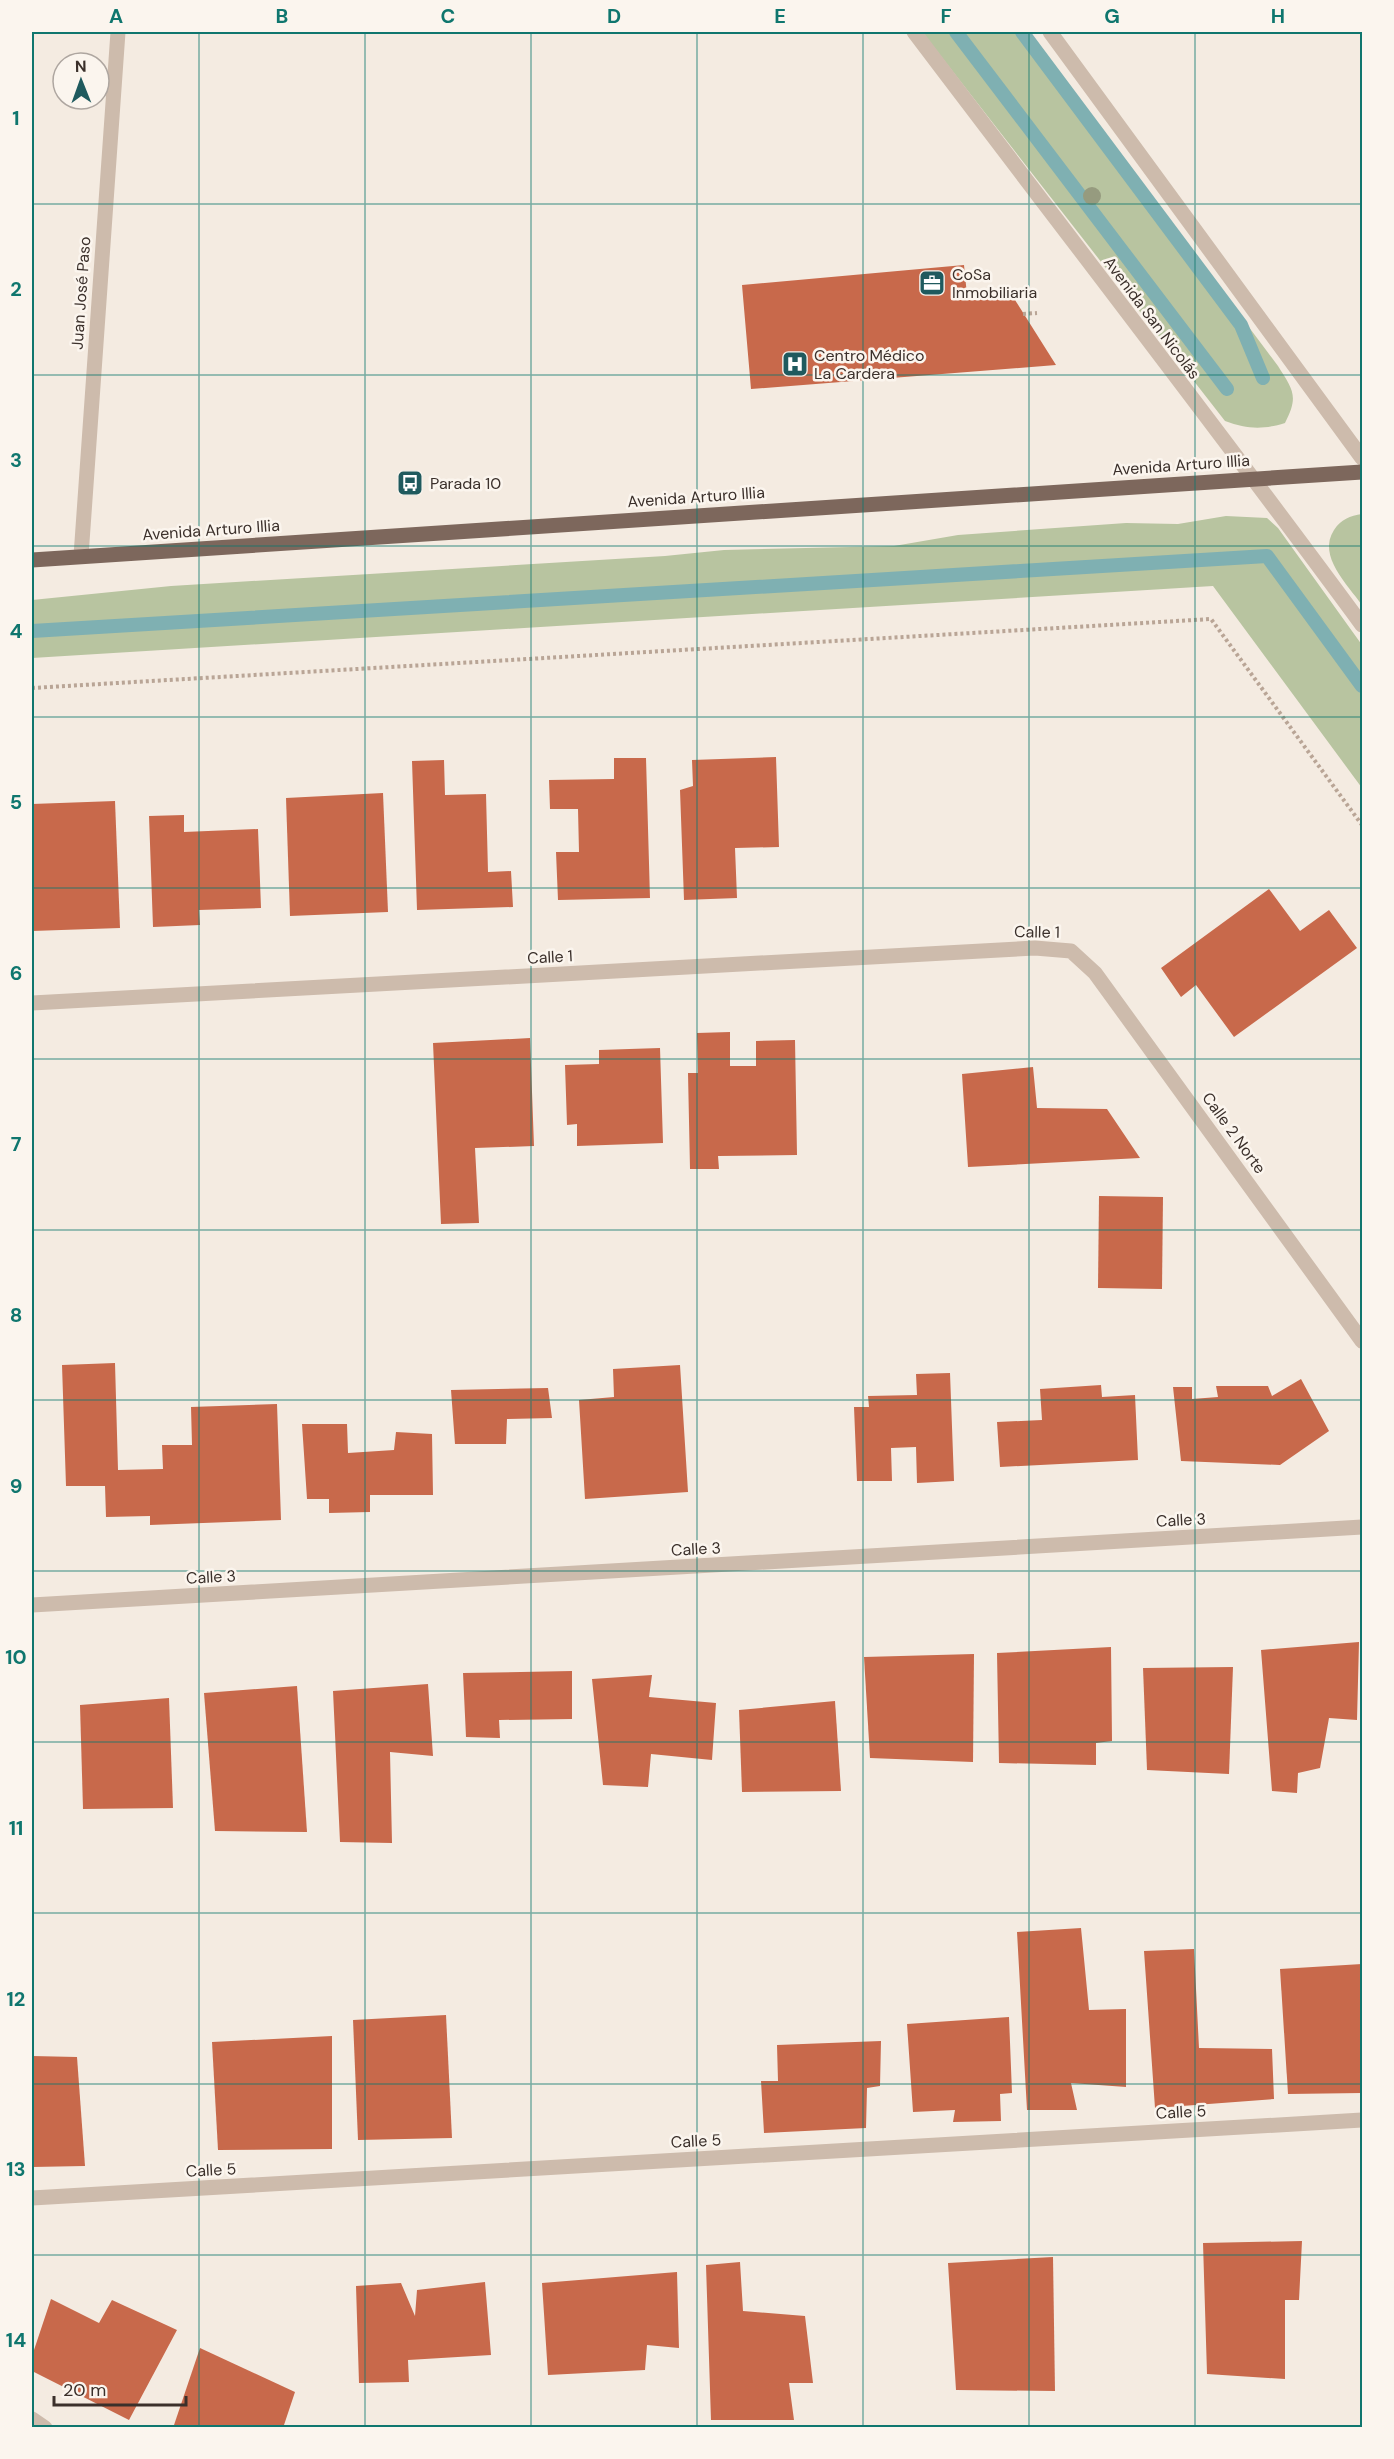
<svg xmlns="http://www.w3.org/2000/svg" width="1394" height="2459" viewBox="0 0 1394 2459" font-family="'DM Sans',sans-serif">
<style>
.green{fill:#b8c4a0}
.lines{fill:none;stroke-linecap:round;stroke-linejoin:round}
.stream{stroke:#7fb0b2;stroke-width:14}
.building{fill:#c8694b}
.path{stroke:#b9a596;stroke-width:4;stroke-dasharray:3 3;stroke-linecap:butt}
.minor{stroke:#cdbbac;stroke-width:15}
.major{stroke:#7d675c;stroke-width:15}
.tree{fill:#969b7f}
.grid{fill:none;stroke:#0f766e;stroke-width:1.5;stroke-opacity:0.55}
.labels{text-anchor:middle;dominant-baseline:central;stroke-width:5;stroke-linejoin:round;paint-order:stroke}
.poi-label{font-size:16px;fill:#3b302b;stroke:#fbf5ee;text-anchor:start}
.street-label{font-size:16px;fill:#3b302b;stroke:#fbf5ee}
.neatline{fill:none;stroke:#0f766e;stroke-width:2}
.grid-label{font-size:20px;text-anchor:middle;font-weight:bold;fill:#0f766e}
</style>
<rect width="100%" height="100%" fill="#f4ebe1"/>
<g class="green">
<path d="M922,32H1028L1278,366C1293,390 1299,396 1285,423C1262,430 1247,429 1225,421Z"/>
<path d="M1362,514V605C1348,585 1317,556 1334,530C1341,519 1350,516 1362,514Z"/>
<polygon points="1226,516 1267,518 1278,528 1362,645 1362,788 1213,586 32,658 32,600 171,586 665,556 724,550 894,546 958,535 1126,523 1178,524"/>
</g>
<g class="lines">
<g class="stream">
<polyline points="956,32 1227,389"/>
<polyline points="1022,32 1241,325 1263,378"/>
<polyline points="32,631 1267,556 1362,686"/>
</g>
</g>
<g class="building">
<polygon points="964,265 967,295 1010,292 1056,365 751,389 742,285"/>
<polygon points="776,757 779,847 735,848 737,898 684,900 680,790 693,786 692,760"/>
<polygon points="614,758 646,758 650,898 558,900 556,852 579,852 578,809 550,809 549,780 614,779"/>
<polygon points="444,760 445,795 486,794 488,872 511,871 513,907 417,910 412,761"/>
<polygon points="383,793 388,912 290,916 286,798"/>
<polygon points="115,801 120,928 32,931 32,804"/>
<polygon points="184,815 184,832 258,829 261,908 199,910 200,925 153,927 149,816"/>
<polygon points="1269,889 1300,931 1329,910 1357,948 1234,1037 1196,985 1181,997 1161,968"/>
<polygon points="730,1032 730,1066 756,1066 756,1041 795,1040 797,1155 718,1156 719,1169 690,1169 688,1073 698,1073 697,1033"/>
<polygon points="530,1038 534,1146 475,1148 479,1223 441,1224 433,1043"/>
<polygon points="660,1048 663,1143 577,1146 577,1124 567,1125 565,1065 599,1064 599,1050"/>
<polygon points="1033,1067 1037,1108 1107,1109 1140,1158 968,1167 962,1074"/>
<polygon points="1099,1196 1163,1197 1162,1289 1098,1288"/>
<polygon points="115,1363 118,1470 163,1469 162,1445 192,1445 191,1407 277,1404 281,1520 150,1525 150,1516 106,1517 105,1486 66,1486 62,1365"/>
<polygon points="680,1365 688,1492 585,1499 579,1400 614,1397 613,1369"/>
<polygon points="950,1373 954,1481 917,1483 916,1447 891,1448 892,1481 857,1481 854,1407 869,1407 868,1396 917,1395 916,1374"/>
<polygon points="1301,1379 1329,1431 1280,1465 1181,1461 1173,1387 1192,1387 1192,1399 1218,1397 1216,1386 1268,1386 1272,1396"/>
<polygon points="1101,1385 1102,1397 1135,1395 1138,1460 1000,1467 997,1422 1042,1420 1040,1389"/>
<polygon points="548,1388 552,1418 507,1419 506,1444 455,1444 451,1390"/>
<polygon points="302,1424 347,1424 348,1453 394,1450 396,1432 432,1434 433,1495 370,1495 370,1512 329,1513 329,1499 307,1499"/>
<polygon points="1359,1642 1357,1720 1329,1718 1320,1768 1298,1773 1297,1793 1272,1791 1261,1650"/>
<polygon points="1111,1647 1112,1741 1096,1743 1096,1765 999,1763 997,1653"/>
<polygon points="974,1654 973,1762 870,1758 864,1657"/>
<polygon points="1233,1667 1229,1774 1147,1770 1143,1668"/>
<polygon points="572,1671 572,1719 499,1720 500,1738 466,1737 463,1673"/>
<polygon points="652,1675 649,1697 716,1703 712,1760 651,1754 648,1787 603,1785 592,1679"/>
<polygon points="428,1684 433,1756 390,1752 392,1843 340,1842 333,1691"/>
<polygon points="297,1686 307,1832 215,1831 204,1693"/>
<polygon points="169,1698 173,1808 83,1809 80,1705"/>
<polygon points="835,1701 841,1791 742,1792 739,1710"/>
<polygon points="1081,1928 1089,2010 1126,2009 1126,2087 1071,2083 1077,2110 1027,2110 1017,1932"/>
<polygon points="1194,1949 1199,2048 1272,2049 1274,2099 1155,2108 1144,1951"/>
<polygon points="1362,1964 1362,2093 1288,2094 1280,1969"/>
<polygon points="446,2015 452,2138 358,2140 353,2020"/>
<polygon points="1009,2017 1012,2093 1000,2094 1001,2121 953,2122 955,2110 913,2112 907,2024"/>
<polygon points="332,2036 332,2149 218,2150 212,2042"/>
<polygon points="881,2041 880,2086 867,2088 866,2128 764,2133 761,2081 778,2081 777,2045"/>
<polygon points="32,2056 77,2057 85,2166 32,2167"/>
<polygon points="1302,2241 1299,2300 1285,2300 1285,2379 1207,2374 1203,2243"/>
<polygon points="1053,2257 1055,2391 956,2390 948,2263"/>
<polygon points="740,2262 743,2311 805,2316 813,2383 789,2383 794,2420 711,2420 706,2265"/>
<polygon points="677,2272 679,2348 647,2345 645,2370 548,2375 542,2283"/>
<polygon points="485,2282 491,2355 408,2360 409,2382 359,2383 356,2286 401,2283 415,2316 417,2290"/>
<polygon points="51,2299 99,2323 112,2300 177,2330 129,2420 32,2371 32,2356"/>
<polygon points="200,2348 295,2392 283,2428 173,2428"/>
</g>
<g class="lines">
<g class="path">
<polyline points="1023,314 1037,313"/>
<polyline points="32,688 1211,619 1362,825"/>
</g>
<g class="minor">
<path d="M914,32C1063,229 1215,425 1362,625"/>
<polyline points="1050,32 1362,458"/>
<polyline points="81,556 118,32"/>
<polyline points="32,1003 1035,948 1071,951 1095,973 1362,1341"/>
<polyline points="32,1605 1362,1527"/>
<polyline points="32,2198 1362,2120"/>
<polyline points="32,2419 45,2428"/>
</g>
<polyline class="major" points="32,560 1362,472"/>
</g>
<circle class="tree" cx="1092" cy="196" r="9"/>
<path class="grid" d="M199,32V2428M365,32V2428M531,32V2428M697,32V2428M863,32V2428M1029,32V2428M1195,32V2428M32,204H1362M32,375H1362M32,546H1362M32,717H1362M32,888H1362M32,1059H1362M32,1230H1362M32,1400H1362M32,1571H1362M32,1742H1362M32,1913H1362M32,2084H1362M32,2255H1362"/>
<defs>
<g id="office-square" transform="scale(1.35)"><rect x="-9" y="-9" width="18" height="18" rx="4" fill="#1f5a5e" stroke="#fbf5ee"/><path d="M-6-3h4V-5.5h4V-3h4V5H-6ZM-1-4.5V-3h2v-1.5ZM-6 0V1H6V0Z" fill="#fff"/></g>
<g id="hospital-square" transform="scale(1.35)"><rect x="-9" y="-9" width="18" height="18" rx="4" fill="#1f5a5e" stroke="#fbf5ee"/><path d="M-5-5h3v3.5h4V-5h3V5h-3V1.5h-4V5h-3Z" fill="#fff"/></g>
<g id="bus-square" transform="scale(1.35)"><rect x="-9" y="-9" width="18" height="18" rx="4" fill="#1f5a5e" stroke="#fbf5ee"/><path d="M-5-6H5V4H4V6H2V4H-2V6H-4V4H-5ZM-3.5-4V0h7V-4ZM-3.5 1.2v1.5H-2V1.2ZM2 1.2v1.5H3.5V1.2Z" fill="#fff"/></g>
</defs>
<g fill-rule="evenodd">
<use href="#office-square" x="932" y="283"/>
<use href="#hospital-square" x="795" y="364"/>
<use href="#bus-square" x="410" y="483"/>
</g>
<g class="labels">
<g class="poi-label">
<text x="952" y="274">CoSa<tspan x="952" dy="18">Inmobiliaria</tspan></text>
<text x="814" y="355">Centro Médico<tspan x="814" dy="18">La Cardera</tspan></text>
<text x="430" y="483">Parada 10</text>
</g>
<g class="street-label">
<text transform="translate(81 293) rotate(-86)">Juan José Paso</text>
<text transform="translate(1152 318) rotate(53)">Avenida San Nicolás</text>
<text transform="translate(1181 465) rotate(-4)">Avenida Arturo Illia</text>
<text transform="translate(696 497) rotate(-4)">Avenida Arturo Illia</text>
<text transform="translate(211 530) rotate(-4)">Avenida Arturo Illia</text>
<text transform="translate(1037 932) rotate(1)">Calle 1</text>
<text transform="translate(550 957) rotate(-3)">Calle 1</text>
<text transform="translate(1234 1133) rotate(54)">Calle 2 Norte</text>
<text transform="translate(1181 1520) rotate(-3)">Calle 3</text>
<text transform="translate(696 1549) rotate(-3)">Calle 3</text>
<text transform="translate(211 1577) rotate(-3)">Calle 3</text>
<text transform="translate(1181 2112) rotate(-3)">Calle 5</text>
<text transform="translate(696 2141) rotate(-3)">Calle 5</text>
<text transform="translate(211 2170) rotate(-3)">Calle 5</text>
</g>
</g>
<rect width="1394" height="2459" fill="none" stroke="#fbf5ee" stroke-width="66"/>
<g transform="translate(81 81) rotate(359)"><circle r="28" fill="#fbf5ee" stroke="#aea6a0" stroke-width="1.5"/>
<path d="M0-4.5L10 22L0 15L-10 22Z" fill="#1f5a5e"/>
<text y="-9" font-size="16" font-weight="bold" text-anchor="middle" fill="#3b302b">N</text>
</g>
<path d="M54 2396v9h132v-9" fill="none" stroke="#3b302b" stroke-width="3"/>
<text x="63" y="2396" font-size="18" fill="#3b302b" stroke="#fbf5ee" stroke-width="4.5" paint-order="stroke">20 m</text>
<rect x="33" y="33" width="1328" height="2393" class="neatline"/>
<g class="grid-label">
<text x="116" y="23">A</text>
<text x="282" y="23">B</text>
<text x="448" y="23">C</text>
<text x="614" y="23">D</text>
<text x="780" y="23">E</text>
<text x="946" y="23">F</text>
<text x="1112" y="23">G</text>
<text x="1278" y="23">H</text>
<text x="16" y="125">1</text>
<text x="16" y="296">2</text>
<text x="16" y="467">3</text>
<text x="16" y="638">4</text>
<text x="16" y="809">5</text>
<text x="16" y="980">6</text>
<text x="16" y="1151">7</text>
<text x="16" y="1322">8</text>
<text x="16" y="1493">9</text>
<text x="16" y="1664">10</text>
<text x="16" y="1835">11</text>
<text x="16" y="2006">12</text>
<text x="16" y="2176">13</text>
<text x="16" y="2347">14</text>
</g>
</svg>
